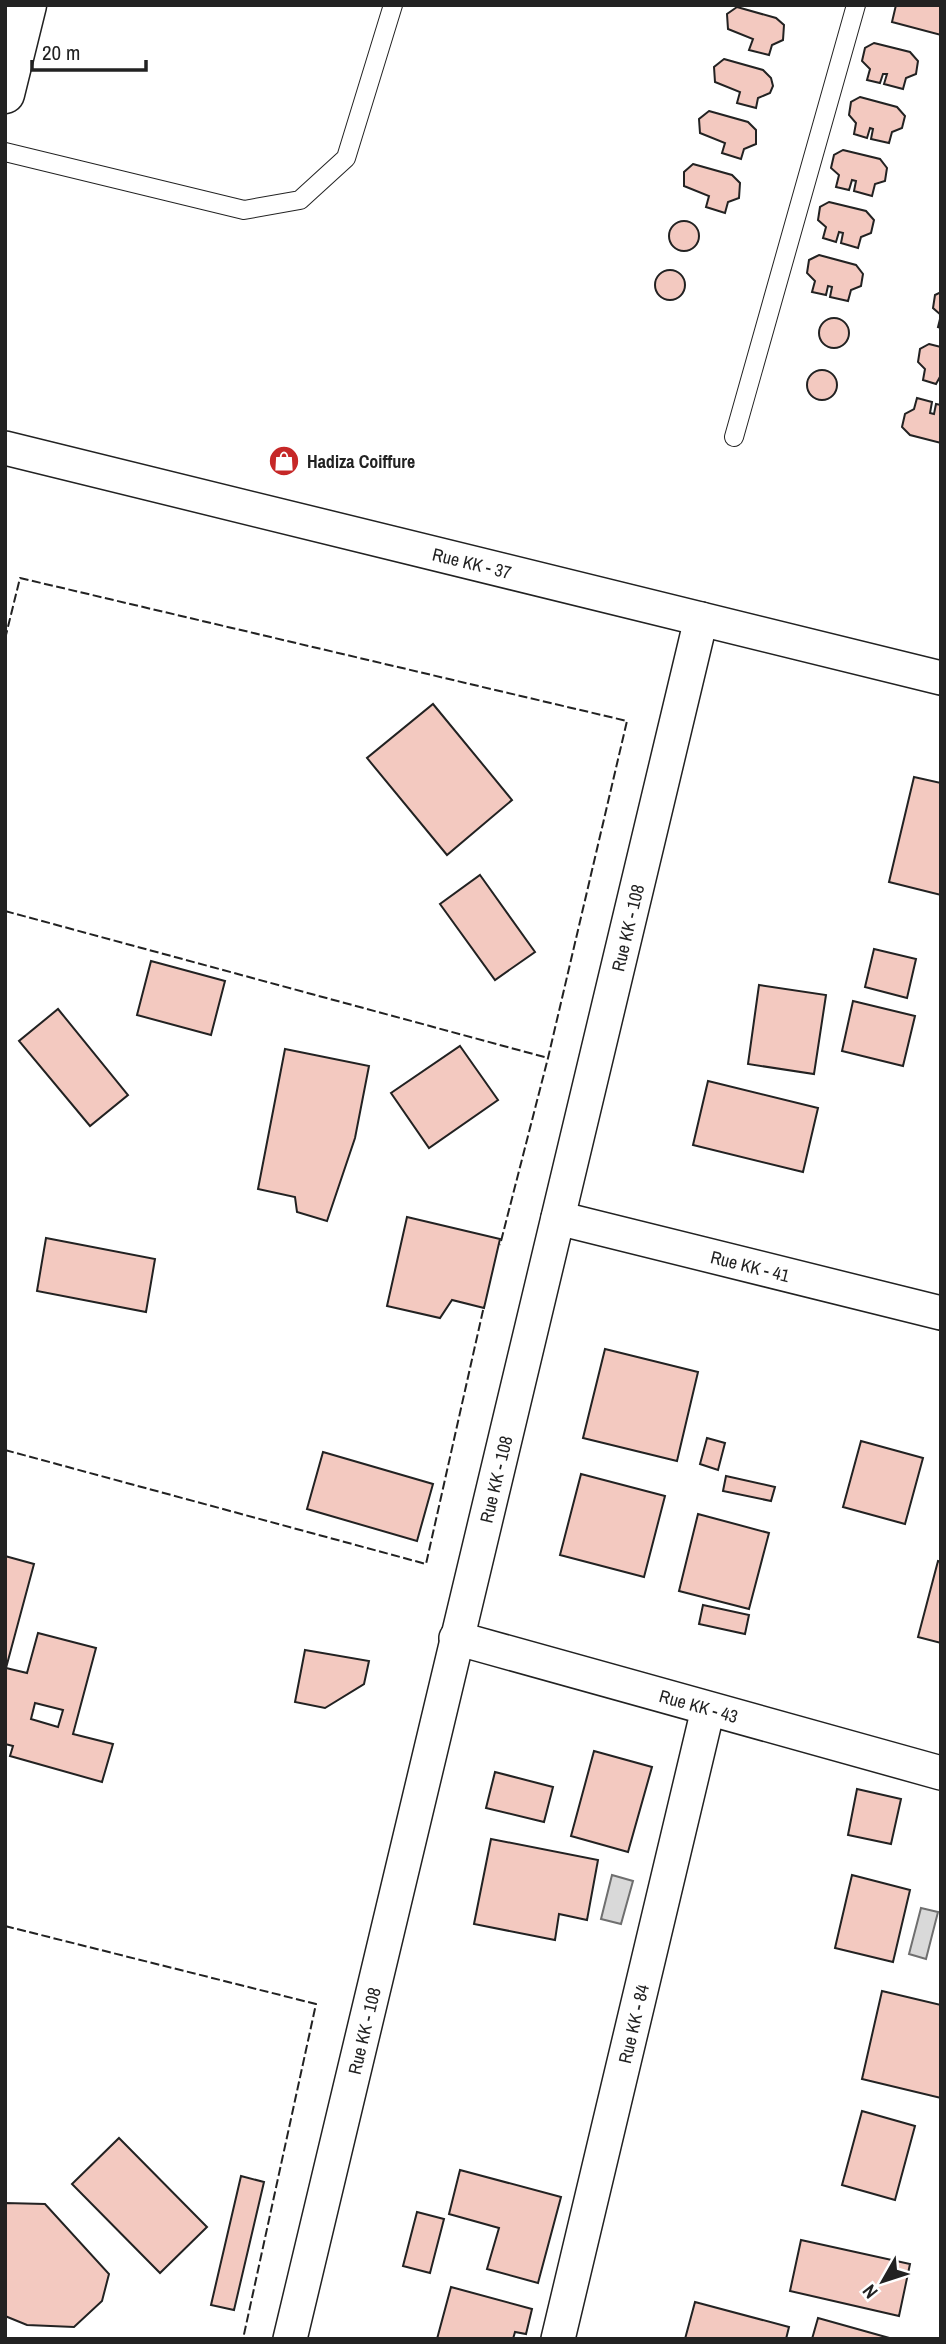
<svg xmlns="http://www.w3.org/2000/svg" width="946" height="2344" viewBox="0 0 946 2344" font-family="'Archivo Narrow',sans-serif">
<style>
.water{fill:#d9d9d9;stroke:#6f6f6f;stroke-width:2}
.building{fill:#f3c9c0;stroke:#222;stroke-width:2;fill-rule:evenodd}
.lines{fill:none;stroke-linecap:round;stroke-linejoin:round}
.lane-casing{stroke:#222;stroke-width:20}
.street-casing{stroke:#222;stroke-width:36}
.highway-casing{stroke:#222;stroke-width:41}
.lane{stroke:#fff;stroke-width:18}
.street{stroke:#fff;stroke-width:33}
.highway{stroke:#fff;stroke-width:38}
.fence{stroke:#222;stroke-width:2;stroke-dasharray:9 3.5;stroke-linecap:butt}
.labels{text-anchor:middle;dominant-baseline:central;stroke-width:5;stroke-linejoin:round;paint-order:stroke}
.poi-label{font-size:18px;font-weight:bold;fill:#222;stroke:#fff;text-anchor:start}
.street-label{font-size:18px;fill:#222;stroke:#fff}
</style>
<rect width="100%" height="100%" fill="#fff"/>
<g class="water">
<polygon points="612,1875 633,1881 621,1924 601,1919"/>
<polygon points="921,1908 938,1912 926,1959 909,1954"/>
</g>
<g class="building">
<polygon points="896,5 941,5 941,35 892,22"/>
<polygon points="737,7 776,18 784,25 783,40 772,45 769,55 749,50 753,39 728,29 727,14"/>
<polygon points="874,43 910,52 918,61 916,74 906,78 903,89 884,84 887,74 883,74 880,83 867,80 870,69 862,61 865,48"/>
<polygon points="724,59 763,70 771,78 773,86 770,93 758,98 756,108 737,103 740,92 715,82 714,67"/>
<polygon points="860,97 897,107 905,116 902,128 892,132 889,143 871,139 873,129 870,128 867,138 854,134 856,123 849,115 851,102"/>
<polygon points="709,111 748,122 756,130 756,144 744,149 741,159 722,153 725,143 700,133 699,119"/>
<polygon points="843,150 880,159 887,168 885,181 875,184 872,196 854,191 856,181 852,180 849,190 836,187 839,175 831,168 834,155"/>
<polygon points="693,164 732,175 740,183 739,198 728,202 725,213 706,207 709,196 684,186 684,172"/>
<polygon points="829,202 866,211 874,220 871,233 861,237 858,248 841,243 843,233 839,232 836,242 823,238 826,227 818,220 820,207"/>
<circle cx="684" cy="236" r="15"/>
<polygon points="819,255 856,265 863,274 861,286 851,290 848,301 830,297 832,287 828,286 826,295 812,292 815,281 807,273 809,260"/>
<circle cx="670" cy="285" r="15"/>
<polygon points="941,292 941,328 938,327 941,315 933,308 935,295"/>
<circle cx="834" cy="333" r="15"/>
<polygon points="929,344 941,347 941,375 936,384 923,380 925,369 918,362 920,349"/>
<circle cx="822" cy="385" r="15"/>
<polygon points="917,398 932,402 930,413 934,414 936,404 941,405 941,443 910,435 902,427 905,414 914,409"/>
<polygon points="433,704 512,800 447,855 367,758"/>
<polygon points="914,777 941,783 941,895 889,882"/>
<polygon points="480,875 535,952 495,980 440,904"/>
<polygon points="874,949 916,959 907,998 865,987"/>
<polygon points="151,961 225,981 211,1035 137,1015"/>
<polygon points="759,985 826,995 814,1074 748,1064"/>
<polygon points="853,1001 915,1016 903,1066 842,1051"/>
<polygon points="58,1009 128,1095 90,1126 19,1041"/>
<polygon points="460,1046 498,1100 429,1148 391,1093"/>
<polygon points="285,1049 369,1066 355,1138 327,1221 297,1212 295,1197 258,1189"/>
<polygon points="708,1081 818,1108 803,1172 693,1145"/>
<polygon points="407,1217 500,1239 484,1308 452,1300 440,1318 387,1306"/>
<polygon points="46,1238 155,1259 146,1312 37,1291"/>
<polygon points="605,1349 698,1372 677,1461 583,1438"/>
<polygon points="707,1438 725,1443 718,1470 700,1464"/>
<polygon points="861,1441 923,1458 905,1524 843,1507"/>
<polygon points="323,1452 433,1484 417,1541 307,1509"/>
<polygon points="581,1474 665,1496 644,1577 560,1555"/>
<polygon points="726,1476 775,1487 771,1501 723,1491"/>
<polygon points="698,1514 769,1533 749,1609 679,1591"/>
<path d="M5,1556L34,1564L6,1668L27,1673L38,1633L96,1648L73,1734L113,1744L102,1782L10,1756L13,1746L5,1744ZM35,1703L63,1710L58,1727L31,1719Z"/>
<polygon points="938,1561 941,1562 941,1643 918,1637"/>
<polygon points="703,1605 749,1615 745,1634 699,1624"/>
<polygon points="305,1650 369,1661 364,1684 325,1708 295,1702"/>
<polygon points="594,1751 652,1767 628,1852 571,1836"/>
<polygon points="495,1772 553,1787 544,1822 486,1808"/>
<polygon points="857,1789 901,1799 891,1844 848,1835"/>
<polygon points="491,1839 598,1860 587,1920 559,1914 555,1940 474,1924"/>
<polygon points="852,1875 910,1890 893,1962 835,1948"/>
<polygon points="882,1991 941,2005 941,2098 862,2079"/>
<polygon points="862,2111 915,2126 895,2200 842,2185"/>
<polygon points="119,2138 207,2227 160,2273 72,2184"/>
<polygon points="460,2170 561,2197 538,2283 487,2269 499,2228 449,2214"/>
<polygon points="241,2176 264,2182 234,2310 211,2305"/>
<polygon points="5,2203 45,2204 109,2274 102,2301 74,2327 27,2325 5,2316"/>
<polygon points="417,2212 444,2219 430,2273 403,2266"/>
<polygon points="801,2240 910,2264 899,2316 790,2291"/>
<polygon points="451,2287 532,2309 526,2334 515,2332 513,2339 437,2339"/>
<polygon points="695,2302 789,2327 786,2339 685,2339"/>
<polygon points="818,2318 893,2339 812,2339"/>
</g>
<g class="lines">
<g class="lane-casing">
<g id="lane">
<polyline points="5,152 244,210 300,200 346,158 393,5"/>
<polyline points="734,437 856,5"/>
</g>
</g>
<g class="street-casing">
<g id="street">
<path id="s1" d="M5,448L941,678"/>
<path id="s2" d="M558,1218L941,1313"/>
<path id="s3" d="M456,1638L941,1773"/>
<path id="s4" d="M290,2339L701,619"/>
<path id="s5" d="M558,2339L708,1709"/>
</g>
</g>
<g class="highway-casing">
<polyline id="highway" points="5,94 27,5"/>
</g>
<use href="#lane" class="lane"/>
<use href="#street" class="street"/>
<use href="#highway" class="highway"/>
<g class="fence">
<polyline points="5,639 20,578 627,721 548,1058 500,1245"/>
<polyline points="5,911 548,1058"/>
<polyline points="5,1450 426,1564 484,1306"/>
<polyline points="5,1926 316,2004 243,2339"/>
</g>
</g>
<defs>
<g id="shop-disc" transform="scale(1.575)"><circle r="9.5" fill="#c62828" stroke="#fff"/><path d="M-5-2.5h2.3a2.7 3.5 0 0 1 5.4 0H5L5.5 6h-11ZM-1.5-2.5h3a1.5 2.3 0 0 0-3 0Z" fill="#fff"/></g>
</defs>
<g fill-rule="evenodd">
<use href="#shop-disc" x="284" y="461"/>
</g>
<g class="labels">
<g class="poi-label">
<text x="307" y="461">Hadiza Coiffure</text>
</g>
<g class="street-label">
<text stroke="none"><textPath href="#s1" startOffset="481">Rue KK - 37</textPath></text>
<text stroke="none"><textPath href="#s4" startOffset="1451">Rue KK - 108</textPath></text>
<text stroke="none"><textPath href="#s2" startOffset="198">Rue KK - 41</textPath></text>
<text stroke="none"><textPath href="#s4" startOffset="884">Rue KK - 108</textPath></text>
<text stroke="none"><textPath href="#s3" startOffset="252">Rue KK - 43</textPath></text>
<text stroke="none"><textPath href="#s5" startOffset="324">Rue KK - 84</textPath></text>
<text stroke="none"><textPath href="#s4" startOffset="317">Rue KK - 108</textPath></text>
</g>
</g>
<rect width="946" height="2344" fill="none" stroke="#222222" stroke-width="14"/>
<g transform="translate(883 2281) rotate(231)" stroke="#ffffff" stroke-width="5" paint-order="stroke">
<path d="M0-5L12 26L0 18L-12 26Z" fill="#222222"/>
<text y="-10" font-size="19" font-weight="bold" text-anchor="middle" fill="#222222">N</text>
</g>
<path d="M32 60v10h114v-10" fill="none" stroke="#222222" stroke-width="3.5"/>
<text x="42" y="60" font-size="21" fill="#222222" stroke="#ffffff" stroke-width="5" paint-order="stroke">20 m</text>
</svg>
